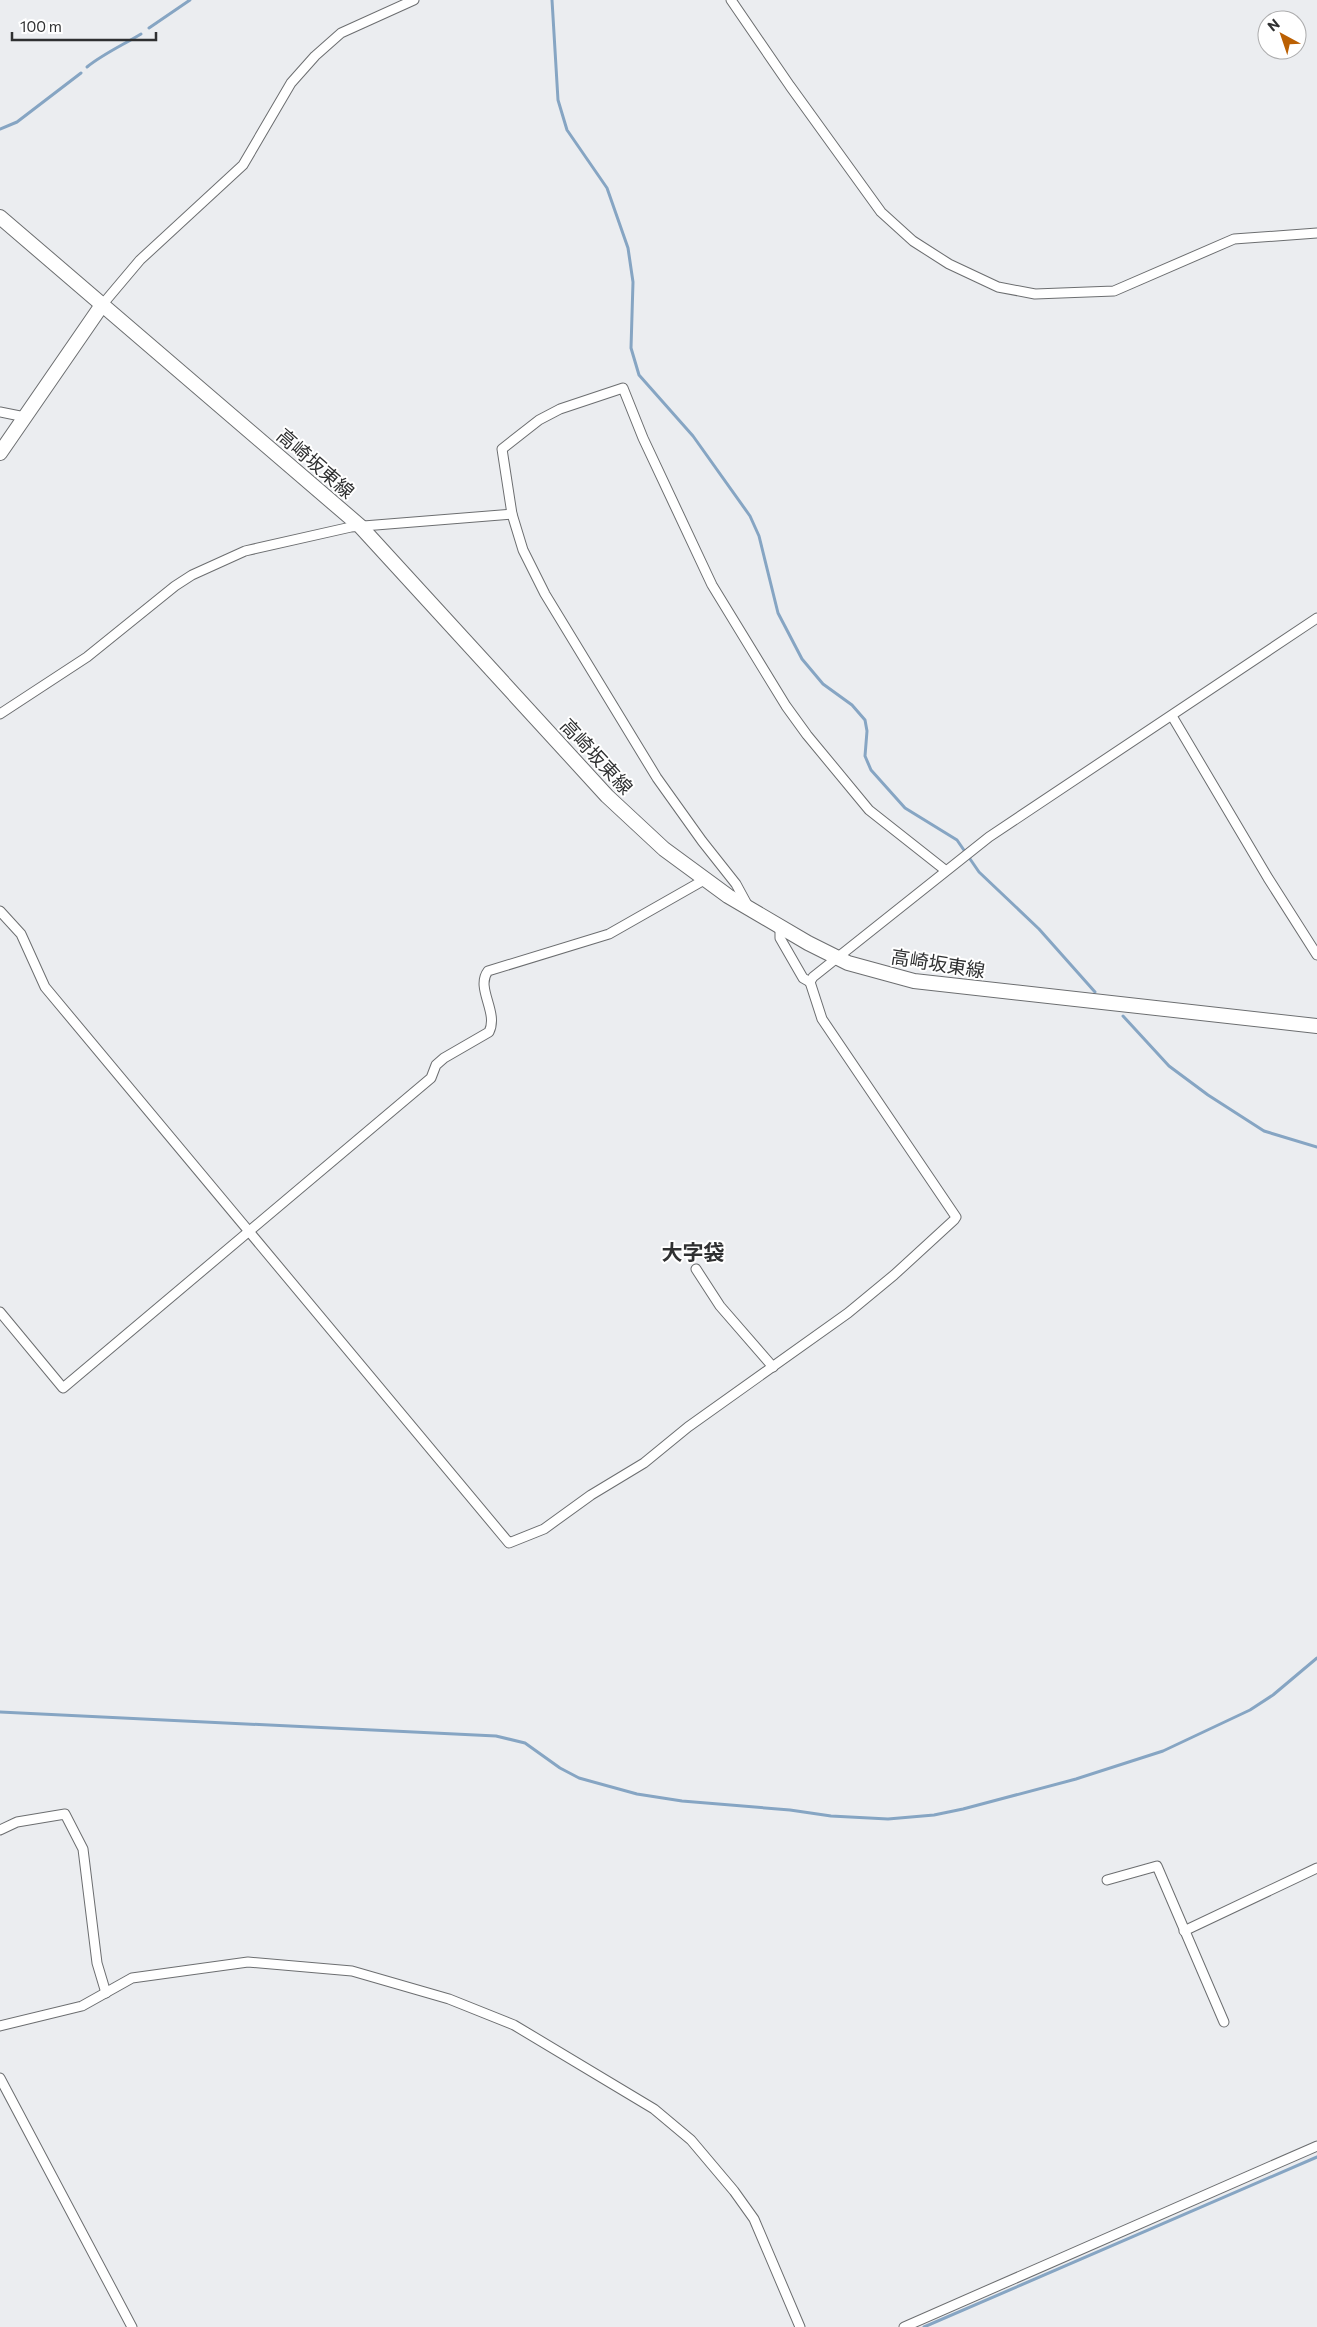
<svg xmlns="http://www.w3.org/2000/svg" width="1317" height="2327" viewBox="0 0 1317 2327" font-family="Commissioner,'Noto Sans JP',sans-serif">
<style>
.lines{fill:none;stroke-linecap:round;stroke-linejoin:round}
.stream{stroke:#86a5c3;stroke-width:3}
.street-casing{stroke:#6c6e70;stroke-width:11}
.secondary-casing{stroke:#6c6e70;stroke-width:16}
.street{stroke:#fff;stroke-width:9}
.secondary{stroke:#fff;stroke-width:14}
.labels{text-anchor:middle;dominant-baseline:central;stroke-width:4;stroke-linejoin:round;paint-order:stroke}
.street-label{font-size:19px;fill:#2f3031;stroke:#fff}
.quarter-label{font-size:21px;font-weight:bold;fill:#2f3031;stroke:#fff}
</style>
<rect width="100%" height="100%" fill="#ebedf0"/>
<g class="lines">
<g class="stream">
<polyline points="552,0 558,100 567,130 607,188 628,248 633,282 631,348 639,375 693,436 750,516 759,536 778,613 802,659 823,684 852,705 865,720 867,731 865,756 871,770 905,808 957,840 979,872 1039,929 1095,992"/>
<polyline points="149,28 190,0"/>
<path d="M87,67C103,54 123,45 141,34"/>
<polyline points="0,129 17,122 81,73"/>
<polyline points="1123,1016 1169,1066 1208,1095 1264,1131 1317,1147"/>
<polyline points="0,1712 496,1736 525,1743 560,1768 579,1778 637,1794 682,1801 790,1810 831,1816 888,1819 934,1815 963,1809 1076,1779 1163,1751 1250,1710 1273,1695 1317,1658"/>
<polyline points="924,2327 1317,2157"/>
</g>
<g class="street-casing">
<g id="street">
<polyline points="731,0 790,86 881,212 913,241 949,264 998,287 1035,294 1114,291 1234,239 1317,233"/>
<polyline points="102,305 140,260 243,165 291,83 315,56 341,33 414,0"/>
<polyline points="0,412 25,417"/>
<polyline points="0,714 87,657 175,586 192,575 245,551 351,527 512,514"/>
<polyline points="1172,716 1268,878 1317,955"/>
<polyline points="749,908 736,884 702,841 657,778 545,594 523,550 512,514 502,449 539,420 560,409 623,388 643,438 712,585 786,706 807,735 869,810 945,870"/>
<polyline points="0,911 21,934 45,987 509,1543 544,1529 591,1495 644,1463 688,1427 848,1313 894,1275 954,1220 956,1217 822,1019 810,982 813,977 989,837 1317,618"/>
<polyline points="780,929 780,938 803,978 810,982"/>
<polyline points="696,1269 720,1306 773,1367"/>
<path d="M0,1312L63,1388L431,1078L436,1065L444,1058L489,1032C499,1012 475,988 488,971L609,934L704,880"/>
<polyline points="0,1830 17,1822 65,1814 83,1849 97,1963 106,1993"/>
<polyline points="1107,1880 1157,1866 1224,2022"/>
<polyline points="1184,1931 1317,1868"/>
<polyline points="0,2026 82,2006 132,1978 248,1962 352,1971 449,1999 514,2025 654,2109 691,2140 734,2191 754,2219 800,2327"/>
<polyline points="0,2078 132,2327"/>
<polyline points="904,2327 1317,2146"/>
</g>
</g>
<g class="secondary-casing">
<g id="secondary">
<polyline points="0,217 360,526 607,796 664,849 728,896 808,943 848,963 914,981 1317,1026"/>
<polyline points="0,453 102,305"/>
</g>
</g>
<use href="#street" class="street"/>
<use href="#secondary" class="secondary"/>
</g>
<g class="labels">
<g class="street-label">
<text transform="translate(316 463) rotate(41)">高崎坂東線</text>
<text transform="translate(597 756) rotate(47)">高崎坂東線</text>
<text transform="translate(938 963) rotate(9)">高崎坂東線</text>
</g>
<g class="quarter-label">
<text x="693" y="1251">大字袋</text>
</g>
</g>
<g transform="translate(1282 35) rotate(320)"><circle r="24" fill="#ffffff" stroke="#acacad"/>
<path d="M0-4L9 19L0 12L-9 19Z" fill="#bb6003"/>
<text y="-8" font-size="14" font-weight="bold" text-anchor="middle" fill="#2f3031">N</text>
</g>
<path d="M12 32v8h144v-8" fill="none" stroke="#2f3031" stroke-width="2.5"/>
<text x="20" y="32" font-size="15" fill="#2f3031" stroke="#ffffff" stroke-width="4" paint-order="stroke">100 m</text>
</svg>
